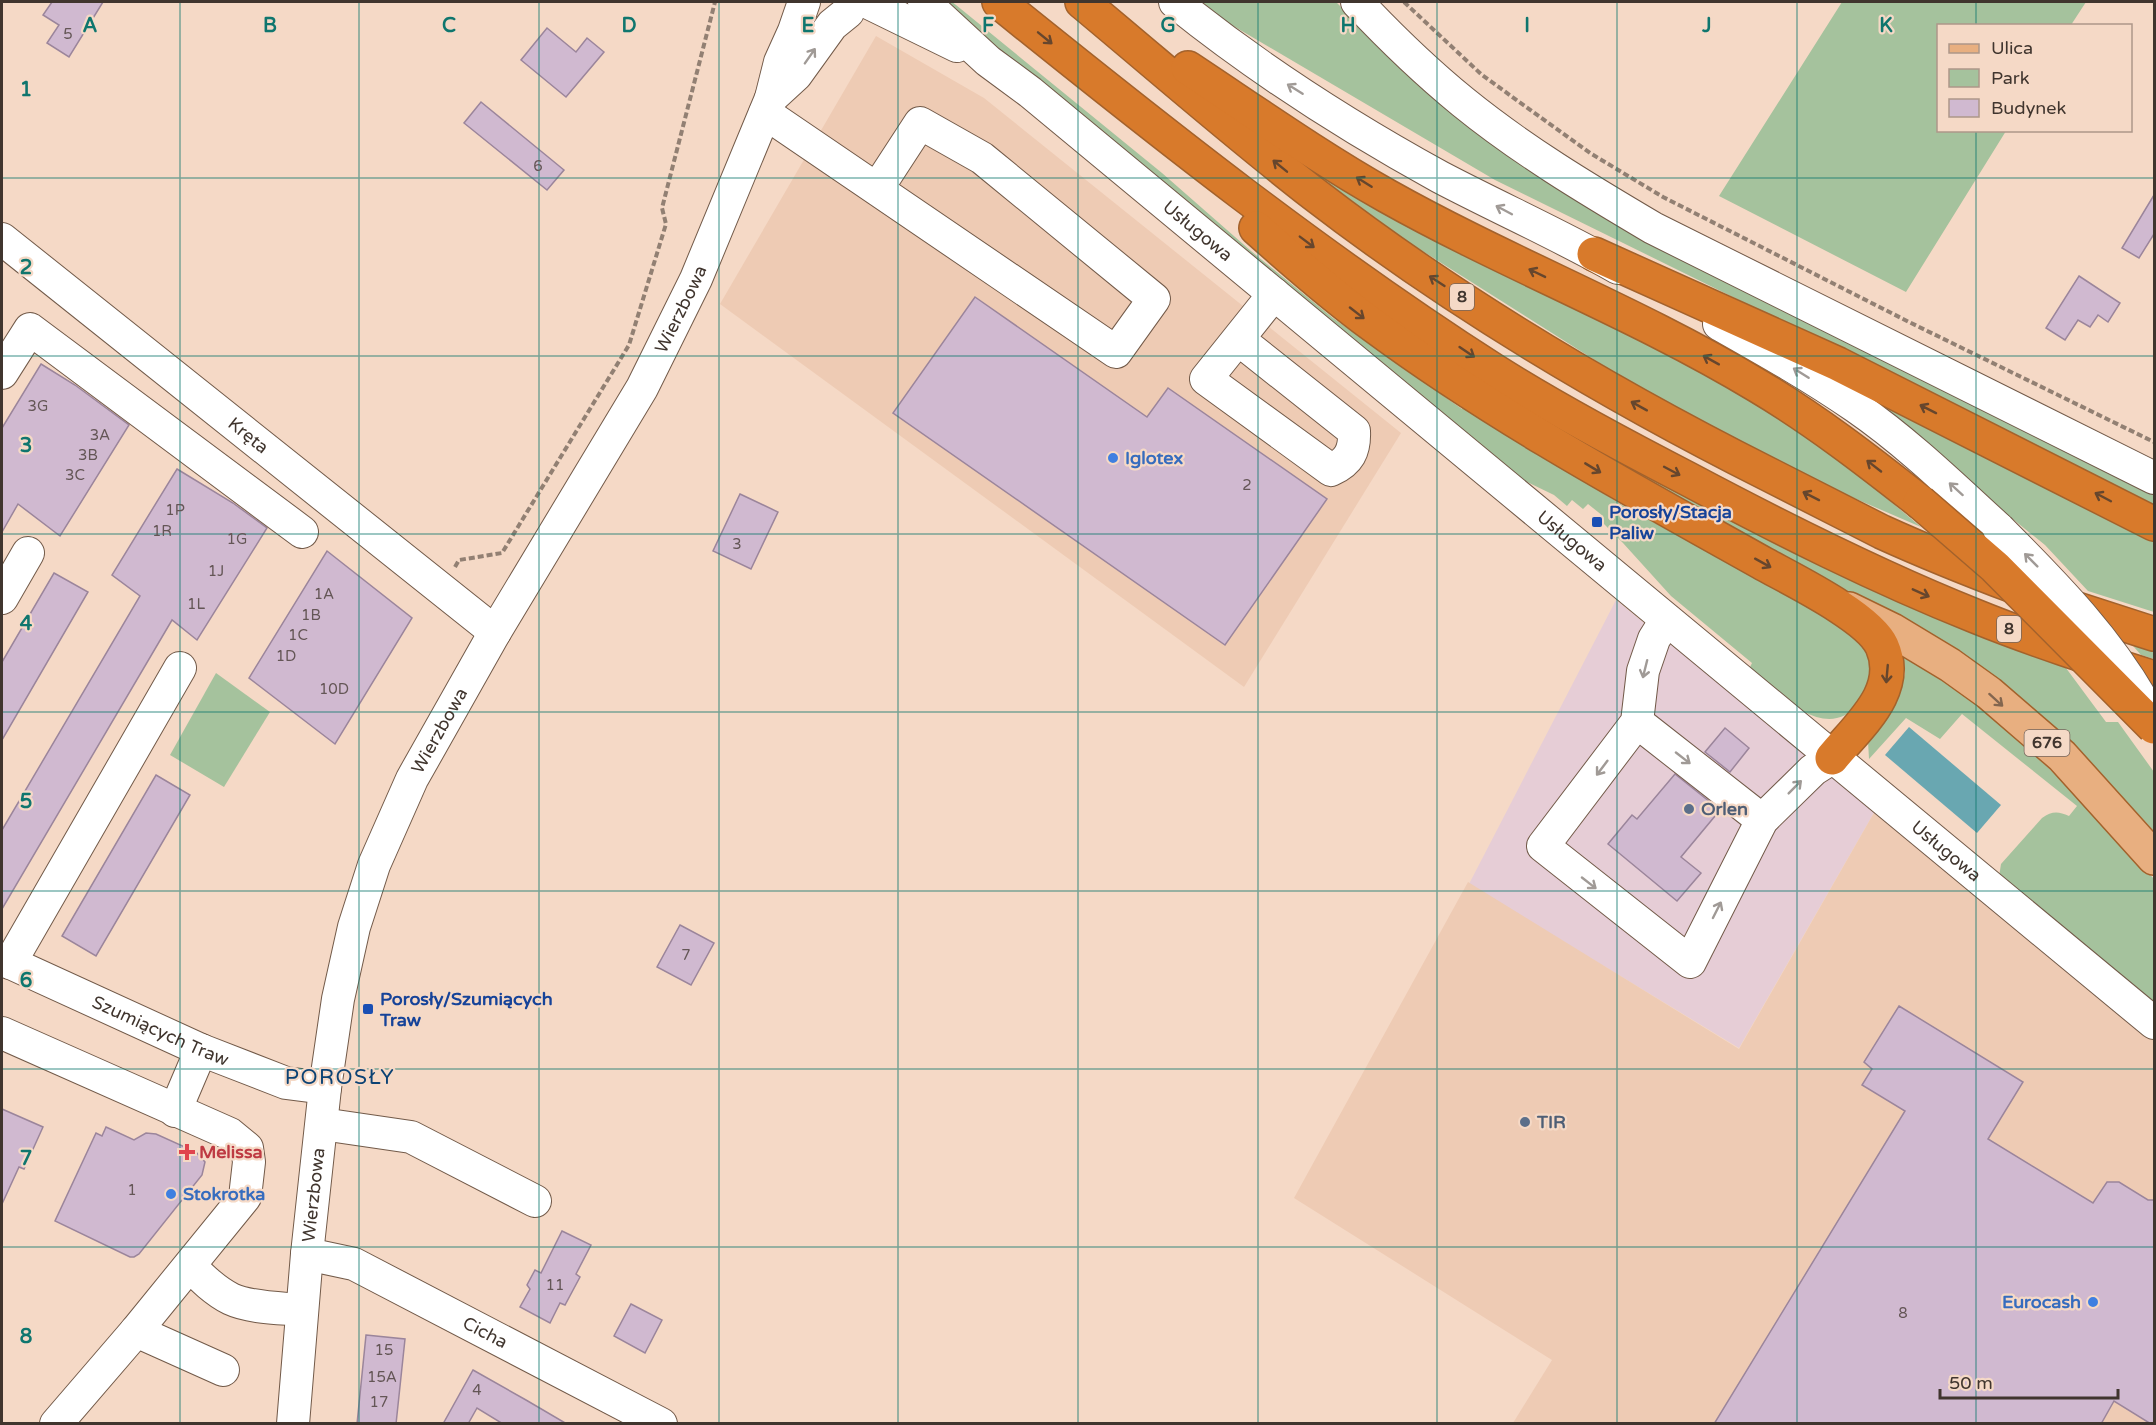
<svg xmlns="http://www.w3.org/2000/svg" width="2156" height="1425" viewBox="0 0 2156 1425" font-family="'Varela Round',sans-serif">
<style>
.commercial{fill:#e6cdd6}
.built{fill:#eecbb4}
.green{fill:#a5c29d}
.water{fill:#69a7b1}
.building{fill:#d0b9d0;stroke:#9b859b;stroke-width:1.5}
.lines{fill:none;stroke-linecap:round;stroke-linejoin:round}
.minor-casing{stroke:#725a49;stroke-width:34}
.major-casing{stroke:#a3622c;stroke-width:36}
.highway-casing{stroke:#a3622c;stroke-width:36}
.path{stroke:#928073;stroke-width:4;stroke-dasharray:6 3;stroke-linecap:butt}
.minor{stroke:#fff;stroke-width:32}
.major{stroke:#e8af80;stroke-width:33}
.highway{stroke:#d87a2b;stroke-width:33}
.minor-bridge-casing{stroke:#725a49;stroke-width:34;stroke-linecap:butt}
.highway-bridge-casing{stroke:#a3622c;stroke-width:36;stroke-linecap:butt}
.minor-bridge{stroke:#fff;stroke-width:32}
.highway-bridge{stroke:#d87a2b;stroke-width:33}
.oneway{stroke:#66462d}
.oneway2{stroke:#a09a96}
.oneway3{stroke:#83664f}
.grid{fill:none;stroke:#0f766e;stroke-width:1.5;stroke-opacity:0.55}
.shop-dot{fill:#3f7fe0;stroke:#f5d9c6;stroke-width:2}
.transit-dot{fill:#1a4fb4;stroke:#f5d9c6;stroke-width:2}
.service-dot{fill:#5c6f8a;stroke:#f5d9c6;stroke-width:2}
.health-dot{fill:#e0444e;stroke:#f5d9c6;stroke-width:2}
.labels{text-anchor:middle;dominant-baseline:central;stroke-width:4.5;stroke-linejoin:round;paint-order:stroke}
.number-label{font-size:15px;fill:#645656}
.shield{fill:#f5d9c6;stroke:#76665c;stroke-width:1.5}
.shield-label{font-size:16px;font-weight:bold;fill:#40352e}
.street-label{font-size:18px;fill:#40352e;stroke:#f5d9c6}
.shop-label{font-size:18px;font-weight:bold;fill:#366cbe;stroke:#f5d9c6;text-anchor:start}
.transit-label{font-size:18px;font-weight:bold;fill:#164399;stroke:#f5d9c6;text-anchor:start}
.service-label{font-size:18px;font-weight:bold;fill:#4e5e75;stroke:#f5d9c6;text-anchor:start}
.health-label{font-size:18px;font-weight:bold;fill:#be3a42;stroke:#f5d9c6;text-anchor:start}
.quarter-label{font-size:21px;letter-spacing:1.5px;fill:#0b4274;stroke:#f5d9c6}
.grid-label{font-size:20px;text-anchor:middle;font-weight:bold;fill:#0f766e;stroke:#f5d9c6;stroke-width:4.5;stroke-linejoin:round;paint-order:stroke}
</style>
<rect width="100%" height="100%" fill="#f5d9c6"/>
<polygon class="commercial" points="1616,600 1875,811 1739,1048 1469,884"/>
<g class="built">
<polygon points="876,36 984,98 1401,433 1244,687 720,304"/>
<polygon points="1875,811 2154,1040 2154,1423 1513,1423 1552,1360 1294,1198 1468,882 1739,1049"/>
</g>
<g class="green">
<path d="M938,2H952L956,5L1162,173L1251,251L1333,318L1462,409L1464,406L1622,505L1833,620L1866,642L1875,671C1870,681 1865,696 1858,704C1825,745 1775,691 1749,669L1752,663L1671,596L1623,543L1600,520L1603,516L1588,504L1583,509L1572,500L1567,506L1554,495L1515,476Z"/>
<polygon points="1198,2 1336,2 1392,57 1539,176 1641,239 1703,271 2154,495 2154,509 1989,423 1495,180 1213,14"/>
<polygon points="1842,2 2086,2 2071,25 1938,26 1938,130 2006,131 1906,292 1719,196"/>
<path d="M1317,172C1367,200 1416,230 1468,255C1573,308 1682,356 1781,419C1831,451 1876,489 1921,527L1819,483L1631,383L1405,240L1316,174Z"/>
<polygon points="1444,356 1587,443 1790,551 1873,590 2063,664 2106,722 2118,722 2154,772 2154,831 2094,767 1867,603 1585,448"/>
<polygon points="1833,374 2154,539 2154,612 2088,591 2045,545"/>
<polygon points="2127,639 2154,647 2154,659 2141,655"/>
<path d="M1902,651L1974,699L2083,800L2154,879V1006L1999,877L2001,864L2042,818C2052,811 2058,811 2069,816L2077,806L1962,714L1940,739L1906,718L1869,759L1868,741L1901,689L1905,673Z"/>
<polygon points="216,673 270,712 224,787 170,755"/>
</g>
<polygon class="water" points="1909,727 2001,805 1977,833 1885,755"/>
<g class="building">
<polygon points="52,2 103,2 69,57 47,43 59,25 43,15"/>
<polygon points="547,28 576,52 587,38 604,52 566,97 521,60"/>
<polygon points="481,102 564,170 547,190 464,123"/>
<polygon points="2154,195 2154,234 2139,258 2122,248"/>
<polygon points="2079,276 2120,303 2108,322 2098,315 2090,327 2078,320 2065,340 2046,328"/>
<polygon points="975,297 1147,417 1168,388 1327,499 1225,645 893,413"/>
<polygon points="41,364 75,385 129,425 60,536 18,504 2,532 2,428"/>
<polygon points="177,469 233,503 267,528 197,640 172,620 2,909 2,830 140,596 112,575"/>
<polygon points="740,494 778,512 751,569 713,551"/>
<polygon points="327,551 412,618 335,744 249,678"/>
<polygon points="54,573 88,592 2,740 2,662"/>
<polygon points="1725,728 1749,748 1730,772 1705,752"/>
<polygon points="1675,774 1720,810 1681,857 1701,873 1677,901 1608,844 1632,815 1637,819"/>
<polygon points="156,775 190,795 96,956 62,936"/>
<polygon points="680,925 714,943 691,985 657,967"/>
<polygon points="1899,1006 2023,1082 1988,1139 2093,1203 2107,1182 2119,1182 2148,1200 2154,1200 2154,1424 2151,1424 2114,1401 2101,1424 1714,1424 1905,1111 1862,1085 1872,1069 1864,1062"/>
<polygon points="2,1109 43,1127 24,1169 19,1167 2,1204"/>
<polygon points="106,1127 134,1140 146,1133 156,1134 196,1152 205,1162 202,1175 139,1254 134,1257 130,1257 55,1221 96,1133 102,1136"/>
<polygon points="562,1231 591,1245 576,1274 580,1277 565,1305 560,1303 550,1323 520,1307 530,1289 527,1285 535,1270 541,1273"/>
<polygon points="631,1304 662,1320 645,1353 614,1336"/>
<polygon points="366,1335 405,1339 396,1424 357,1424"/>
<polygon points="473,1370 526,1400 567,1424 503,1424 477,1408 468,1424 443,1424"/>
</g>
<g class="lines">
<g class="minor-casing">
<g id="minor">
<path id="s1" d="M924,2L988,61L1030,92L2154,1023"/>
<path d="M1175,2C1257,68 1347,126 1440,177C1499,208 1560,235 1618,268"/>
<path d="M1357,2C1390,37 1425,71 1463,102C1522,150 1587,189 1653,228L2154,478"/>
<polyline points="871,4 957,46"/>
<polyline points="771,98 796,75 832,25 848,12"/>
<polyline points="765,113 1116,352 1154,299 982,158 920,123 877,189"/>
<path id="s2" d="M2,239L495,632"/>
<path d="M1719,324C1765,350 1813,377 1856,407C1908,443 1953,487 1999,529"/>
<path d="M1238,339L1206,379L1331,470C1349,462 1355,451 1354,431L1238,339L1274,294"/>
<polyline points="2,373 30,329 302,532"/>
<polyline points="2,598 28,553"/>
<polyline points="1666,620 1654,639 1643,671 1637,722 1543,846 1690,962 1762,820 1813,770 1832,758"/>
<polyline points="1637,722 1762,820"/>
<path id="s3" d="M2,959L201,1050L286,1083L325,1088"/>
<polyline points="10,963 180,668"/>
<polyline points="2,1033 230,1134 247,1148 249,1162 245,1197 136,1331 56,1424"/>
<polyline points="175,1111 201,1050"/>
<polyline points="322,1124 411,1137 535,1201"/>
<path id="s4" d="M307,1254L354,1264L661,1424"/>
<path d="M190,1266C202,1278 215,1291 231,1299C250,1308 282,1308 302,1310"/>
<polyline points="136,1331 223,1370"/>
<path id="s5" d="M293,1424L307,1254L325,1088L338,999L354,927L374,865L412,779L495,632L642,388L696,279L771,98L780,62L794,31L804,2"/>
</g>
</g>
<g class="major-casing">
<polyline id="major" points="1849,609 1892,630 1950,665 1989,693 2062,756 2154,858"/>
</g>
<g class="highway-casing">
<g id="highway">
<path d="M999,2C1159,131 1320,259 1493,370C1556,410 1622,445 1688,479C1782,529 1877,577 1975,616C2034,640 2094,659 2154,678"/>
<path d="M1082,2C1159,66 1234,132 1314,194C1454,302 1609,394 1768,474C1806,493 1844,513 1882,532C1926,552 1971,570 2016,587"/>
<path d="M1188,68C1253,111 1318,157 1387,196C1508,264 1639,314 1758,386C1815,420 1868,461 1920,502"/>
<path d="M1256,228C1294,262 1333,296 1374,326C1497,417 1632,490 1764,564C1793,580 1869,617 1882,646C1902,691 1858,726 1832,758"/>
<polyline points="1594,254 1838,364 2154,524"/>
<polyline points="2061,604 2154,634"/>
</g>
</g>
<g class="path">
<polyline points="1404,2 1482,75 1590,153 1663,197 1909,322 2154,442"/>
<polyline points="455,567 459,560 502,553 629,345 666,224 662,208 715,2"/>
</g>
<use href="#minor" class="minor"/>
<use href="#major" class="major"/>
<use href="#highway" class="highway"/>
<g class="minor-bridge-casing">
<path id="minor-bridge" d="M1999,529C2056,586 2112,643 2150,714"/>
</g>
<g class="highway-bridge-casing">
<polyline id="highway-bridge" points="1920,502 1995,567 2154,727"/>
</g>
<use href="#minor-bridge" class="minor-bridge"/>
<use href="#highway-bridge" class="highway-bridge"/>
</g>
<defs><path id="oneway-shaft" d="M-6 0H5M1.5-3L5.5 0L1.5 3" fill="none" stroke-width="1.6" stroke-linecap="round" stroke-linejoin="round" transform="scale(1.5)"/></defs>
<g class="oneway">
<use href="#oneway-shaft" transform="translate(1045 38) rotate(39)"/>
<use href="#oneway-shaft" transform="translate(1280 166) rotate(-141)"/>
<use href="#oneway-shaft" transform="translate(1364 182) rotate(-148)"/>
<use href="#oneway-shaft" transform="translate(1307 242) rotate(37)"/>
<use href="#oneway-shaft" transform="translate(1537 273) rotate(-154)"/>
<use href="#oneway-shaft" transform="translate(1437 281) rotate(-147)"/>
<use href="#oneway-shaft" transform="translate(1357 313) rotate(38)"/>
<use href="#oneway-shaft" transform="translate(1467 352) rotate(34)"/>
<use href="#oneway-shaft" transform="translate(1711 360) rotate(-151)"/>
<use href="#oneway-shaft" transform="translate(1639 406) rotate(-151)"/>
<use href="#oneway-shaft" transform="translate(1928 409) rotate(-153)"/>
<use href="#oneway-shaft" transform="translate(1874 466) rotate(-142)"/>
<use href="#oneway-shaft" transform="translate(1593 468) rotate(31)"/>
<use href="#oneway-shaft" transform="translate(1672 471) rotate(28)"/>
<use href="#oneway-shaft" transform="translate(1811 496) rotate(-153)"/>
<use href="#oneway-shaft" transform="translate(2103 497) rotate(-152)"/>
<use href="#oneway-shaft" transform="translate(1763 563) rotate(29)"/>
<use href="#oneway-shaft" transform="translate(1921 593) rotate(24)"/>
<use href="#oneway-shaft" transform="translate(1887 674) rotate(95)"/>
</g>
<g class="oneway2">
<use href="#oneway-shaft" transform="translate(810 56) rotate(-55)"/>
<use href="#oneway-shaft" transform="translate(1295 89) rotate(-148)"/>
<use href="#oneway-shaft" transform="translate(1504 210) rotate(-152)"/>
<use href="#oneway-shaft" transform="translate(1801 373) rotate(-148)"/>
<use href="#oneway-shaft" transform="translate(1956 489) rotate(-138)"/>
<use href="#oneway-shaft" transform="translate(2031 560) rotate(-135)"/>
<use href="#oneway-shaft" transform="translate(1645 669) rotate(104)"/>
<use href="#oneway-shaft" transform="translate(1683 758) rotate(38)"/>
<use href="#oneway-shaft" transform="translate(1602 768) rotate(127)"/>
<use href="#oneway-shaft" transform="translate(1795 787) rotate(-45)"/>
<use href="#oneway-shaft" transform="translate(1589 883) rotate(38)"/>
<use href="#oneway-shaft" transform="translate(1717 910) rotate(-63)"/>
</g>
<use class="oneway3" href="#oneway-shaft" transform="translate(1996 700) rotate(42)"/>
<path class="grid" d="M180,2V1424M359,2V1424M539,2V1424M719,2V1424M898,2V1424M1078,2V1424M1258,2V1424M1437,2V1424M1617,2V1424M1797,2V1424M1976,2V26M1976,130V1424M2,178H2154M2,356H2154M2,534H2154M2,712H2154M2,891H2154M2,1069H2154M2,1247H2154"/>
<g class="shop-dot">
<circle cx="1113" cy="458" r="6"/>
<circle cx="171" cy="1194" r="6"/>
<circle cx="2093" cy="1302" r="6"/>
</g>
<g class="transit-dot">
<rect x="1591" y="516" width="12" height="12" rx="3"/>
<rect x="362" y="1003" width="12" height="12" rx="3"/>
</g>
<g class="service-dot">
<circle cx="1689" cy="809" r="6"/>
<circle cx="1525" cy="1122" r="6"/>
</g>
<path class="health-dot" d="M184 1143h6v6h6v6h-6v6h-6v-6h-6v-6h6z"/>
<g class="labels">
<g class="number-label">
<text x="68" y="34">5</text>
<text x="538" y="166">6</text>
<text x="38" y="406">3G</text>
<text x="100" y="435">3A</text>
<text x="88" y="455">3B</text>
<text x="75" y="475">3C</text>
<text x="1247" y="485">2</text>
<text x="175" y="510">1P</text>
<text x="162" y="531">1R</text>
<text x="237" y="539">1G</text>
<text x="737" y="544">3</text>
<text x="216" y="571">1J</text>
<text x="324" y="594">1A</text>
<text x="196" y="604">1L</text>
<text x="311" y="615">1B</text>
<text x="298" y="635">1C</text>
<text x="286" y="656">1D</text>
<text x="334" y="689">10D</text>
<text x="686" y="955">7</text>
<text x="132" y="1190">1</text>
<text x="555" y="1285">11</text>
<text x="1903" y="1313">8</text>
<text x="384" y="1350">15</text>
<text x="382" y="1377">15A</text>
<text x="477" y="1390">4</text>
<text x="379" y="1402">17</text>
</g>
<g class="shield">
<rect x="1450" y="284" width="24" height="26" rx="4.5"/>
<rect x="1997" y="616" width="24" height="26" rx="4.5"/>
<rect x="2024.5" y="730" width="45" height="26" rx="4.5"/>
</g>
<g class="shield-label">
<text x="1462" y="297">8</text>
<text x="2009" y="629">8</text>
<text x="2047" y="743">676</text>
</g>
<g class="street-label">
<text stroke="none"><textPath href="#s1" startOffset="357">Usługowa</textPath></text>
<text stroke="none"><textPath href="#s5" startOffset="1202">Wierzbowa</textPath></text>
<text stroke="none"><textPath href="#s2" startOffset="315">Kręta</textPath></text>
<text stroke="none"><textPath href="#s1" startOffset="843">Usługowa</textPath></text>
<text stroke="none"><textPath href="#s5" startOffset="716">Wierzbowa</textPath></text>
<text stroke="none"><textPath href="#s1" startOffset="1329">Usługowa</textPath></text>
<text stroke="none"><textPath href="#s3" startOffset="174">Szumiących Traw</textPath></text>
<text stroke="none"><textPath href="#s5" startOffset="230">Wierzbowa</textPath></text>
<text stroke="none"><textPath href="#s4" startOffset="196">Cicha</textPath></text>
</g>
<g class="shop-label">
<text x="1125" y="458">Iglotex</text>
<text x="183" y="1194">Stokrotka</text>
<text x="2081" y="1302" text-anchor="end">Eurocash</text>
</g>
<g class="transit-label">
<text x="1609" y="512">Porosły/Stacja<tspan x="1609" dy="21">Paliw</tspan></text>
<text x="380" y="999">Porosły/Szumiących<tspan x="380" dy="21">Traw</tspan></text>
</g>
<g class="service-label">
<text x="1701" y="809">Orlen</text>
<text x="1537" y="1122">TIR</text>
</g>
<g class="health-label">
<text x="199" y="1152">Melissa</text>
</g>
<g class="quarter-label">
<text x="340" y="1077">POROSŁY</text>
</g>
</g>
<g class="grid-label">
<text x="90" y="32">A</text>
<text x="270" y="32">B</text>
<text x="449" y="32">C</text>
<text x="629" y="32">D</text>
<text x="808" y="32">E</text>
<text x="988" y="32">F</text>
<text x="1168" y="32">G</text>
<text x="1348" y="32">H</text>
<text x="1527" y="32">I</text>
<text x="1707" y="32">J</text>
<text x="1886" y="32">K</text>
<text x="26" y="96">1</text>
<text x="26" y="274">2</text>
<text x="26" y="452">3</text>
<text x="26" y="630">4</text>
<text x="26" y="808">5</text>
<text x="26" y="987">6</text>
<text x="26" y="1165">7</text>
<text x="26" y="1343">8</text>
</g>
<rect width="2156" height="1425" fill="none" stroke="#40352e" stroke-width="6"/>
<rect x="1937" y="24" width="195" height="108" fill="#f5d9c6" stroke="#ad9789" stroke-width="1.5"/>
<rect x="1949" y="44" width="30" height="9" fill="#e8af80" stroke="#ad9789" stroke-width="1.5"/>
<text x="1991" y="54" font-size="18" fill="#40352e">Ulica</text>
<rect x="1949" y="69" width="30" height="18" fill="#a5c29d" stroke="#ad9789" stroke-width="1.5"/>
<text x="1991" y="84" font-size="18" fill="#40352e">Park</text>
<rect x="1949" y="99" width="30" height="18" fill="#d0b9d0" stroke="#ad9789" stroke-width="1.5"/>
<text x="1991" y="114" font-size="18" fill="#40352e">Budynek</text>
<path d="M1940 1389v9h178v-9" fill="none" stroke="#40352e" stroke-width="3"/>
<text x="1949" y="1389" font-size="18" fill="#40352e" stroke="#f5d9c6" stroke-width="4.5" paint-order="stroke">50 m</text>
</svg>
